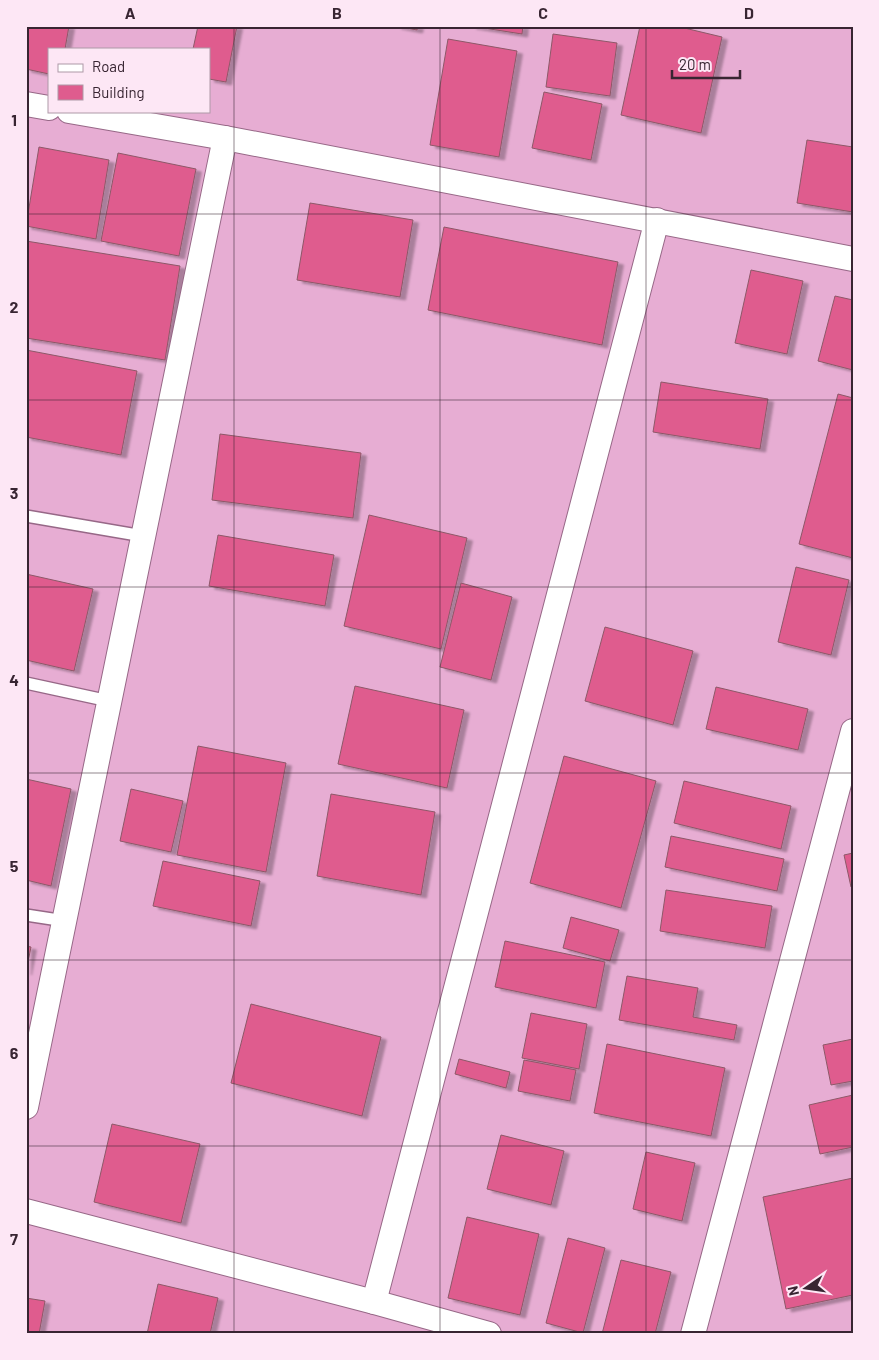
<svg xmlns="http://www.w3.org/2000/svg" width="879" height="1360" viewBox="0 0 879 1360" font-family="Barlow,sans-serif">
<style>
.built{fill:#e7add3;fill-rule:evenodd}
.building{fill:#df5c8e;stroke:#8d5868;filter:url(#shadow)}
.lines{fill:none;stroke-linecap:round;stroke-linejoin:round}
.service-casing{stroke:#976887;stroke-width:14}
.minor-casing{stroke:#976887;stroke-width:26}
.service{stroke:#fff;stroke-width:11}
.minor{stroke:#fff;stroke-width:24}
.grid{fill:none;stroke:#382532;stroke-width:1;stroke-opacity:0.55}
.neatline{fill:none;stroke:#382532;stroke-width:2}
.grid-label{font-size:16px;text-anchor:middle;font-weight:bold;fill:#382532}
</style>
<defs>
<filter id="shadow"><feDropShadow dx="5.5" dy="3" stdDeviation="1" flood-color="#0004"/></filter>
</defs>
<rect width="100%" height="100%" fill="#efbbdd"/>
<path class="built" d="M26,26H853V1334H26ZM49,49H209V111H49Z"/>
<g class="building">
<polygon points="26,26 69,26 65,49 49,49 49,74 26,69"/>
<polygon points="198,26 237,26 226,82 209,79 209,49 193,49"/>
<polygon points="396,26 418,26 417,30"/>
<polygon points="471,26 523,26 522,34"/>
<polygon points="640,26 676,26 722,37 701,133 621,115"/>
<polygon points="553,34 617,43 610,96 546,87"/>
<polygon points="448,39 517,51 499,157 430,145"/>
<polygon points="544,92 602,104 591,160 532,148"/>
<polygon points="807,140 853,147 853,212 797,203"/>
<polygon points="39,147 109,160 96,239 26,226"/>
<polygon points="118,153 196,169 179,256 101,241"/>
<polygon points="310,203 413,220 400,297 297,280"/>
<polygon points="444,227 618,262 602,345 428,310"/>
<polygon points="26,241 180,266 165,360 26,338"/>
<polygon points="751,270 803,281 787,354 735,343"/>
<polygon points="835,296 853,300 853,370 818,361"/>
<polygon points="26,350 137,371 121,455 26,437"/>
<polygon points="661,382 768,399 760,449 653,432"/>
<polygon points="838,394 853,398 853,558 799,544"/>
<polygon points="220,434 361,453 353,518 212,500"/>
<polygon points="369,515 467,538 441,649 344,626"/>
<polygon points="218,535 334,555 325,606 209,586"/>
<polygon points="796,567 849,580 831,655 778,642"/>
<polygon points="26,574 93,589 74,671 26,660"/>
<polygon points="461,583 512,597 491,680 440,667"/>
<polygon points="605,627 693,651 673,725 585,701"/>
<polygon points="355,686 464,710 447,788 338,764"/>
<polygon points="716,687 808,709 798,750 706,729"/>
<polygon points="198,746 286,763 266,872 177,855"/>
<polygon points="564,756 656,781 621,908 530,883"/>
<polygon points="26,779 71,789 51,886 26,880"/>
<polygon points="684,781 791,806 781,849 674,823"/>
<polygon points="131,789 183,801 171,852 120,841"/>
<polygon points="331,794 435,812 421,895 317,876"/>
<polygon points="671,836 784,859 777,891 665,867"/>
<polygon points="853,853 853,887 851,887 844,855"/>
<polygon points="163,861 260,881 251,926 153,906"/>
<polygon points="666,890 772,906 765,948 660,931"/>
<polygon points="571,917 619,930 610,961 563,948"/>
<polygon points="505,941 605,962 596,1008 495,987"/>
<polygon points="26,946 31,947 26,972"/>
<polygon points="627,976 698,988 693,1017 737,1025 734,1040 619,1020"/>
<polygon points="251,1004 381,1037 362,1116 231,1083"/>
<polygon points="531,1013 587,1024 579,1069 522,1058"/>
<polygon points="853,1039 853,1081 831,1085 823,1045"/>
<polygon points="607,1044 725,1068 711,1136 594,1113"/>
<polygon points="459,1059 510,1072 506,1088 455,1074"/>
<polygon points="524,1060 576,1070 570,1101 518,1091"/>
<polygon points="853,1095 853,1147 820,1154 809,1105"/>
<polygon points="112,1124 200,1144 181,1223 94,1202"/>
<polygon points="501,1135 564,1151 551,1205 487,1189"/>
<polygon points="646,1152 695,1163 682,1221 633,1209"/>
<polygon points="853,1178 853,1295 786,1309 763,1197"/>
<polygon points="467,1217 539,1234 520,1315 448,1298"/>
<polygon points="568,1238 605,1248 583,1333 546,1323"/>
<polygon points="621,1260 671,1272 655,1334 602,1334"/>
<polygon points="158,1284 218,1298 210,1334 147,1334"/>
<polygon points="26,1298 45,1301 39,1334 26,1334"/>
</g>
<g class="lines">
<g class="service-casing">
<g id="service">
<polyline points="26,516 143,536"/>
<polyline points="26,683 109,701"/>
<polyline points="26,915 65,921"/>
</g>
</g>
<g class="minor-casing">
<g id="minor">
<polyline points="26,104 49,108"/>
<polyline points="69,111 225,138 853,259"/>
<polyline points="26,1107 225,138"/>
<polyline points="26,1211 374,1302 489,1334"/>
<polyline points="374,1302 657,220"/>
<polyline points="693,1334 853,731"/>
</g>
</g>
<use href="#service" class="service"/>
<use href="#minor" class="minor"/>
</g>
<path class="grid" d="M234,26V1334M440,26V1334M646,26V1334M26,214H853M26,400H853M26,587H853M26,773H853M26,960H853M26,1146H853"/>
<rect width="879" height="1360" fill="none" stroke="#fde7f5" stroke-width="55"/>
<rect x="48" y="48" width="162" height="65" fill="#fde7f5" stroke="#ae99a7"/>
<rect x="58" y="64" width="25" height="8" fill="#ffffff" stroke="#ae99a7"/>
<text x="92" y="72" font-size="15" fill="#382532">Road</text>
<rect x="58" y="85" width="25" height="15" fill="#df5c8e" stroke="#ae99a7"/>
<text x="92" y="98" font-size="15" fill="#382532">Building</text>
<g transform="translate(806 1288) rotate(257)" stroke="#fde7f5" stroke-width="4" paint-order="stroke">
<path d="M0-4L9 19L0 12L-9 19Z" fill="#382532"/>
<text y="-8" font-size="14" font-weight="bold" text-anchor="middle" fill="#382532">N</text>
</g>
<path d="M672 70v8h68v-8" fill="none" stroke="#382532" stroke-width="2.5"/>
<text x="679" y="70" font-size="15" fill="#382532" stroke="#fde7f5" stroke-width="4" paint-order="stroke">20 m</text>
<rect x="28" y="28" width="824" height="1304" class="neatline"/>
<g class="grid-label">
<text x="130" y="19">A</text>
<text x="337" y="19">B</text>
<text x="543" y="19">C</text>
<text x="749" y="19">D</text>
<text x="14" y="126">1</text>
<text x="14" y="313">2</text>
<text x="14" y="499">3</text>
<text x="14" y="686">4</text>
<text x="14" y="872">5</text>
<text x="14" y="1059">6</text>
<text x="14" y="1245">7</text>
</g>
</svg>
